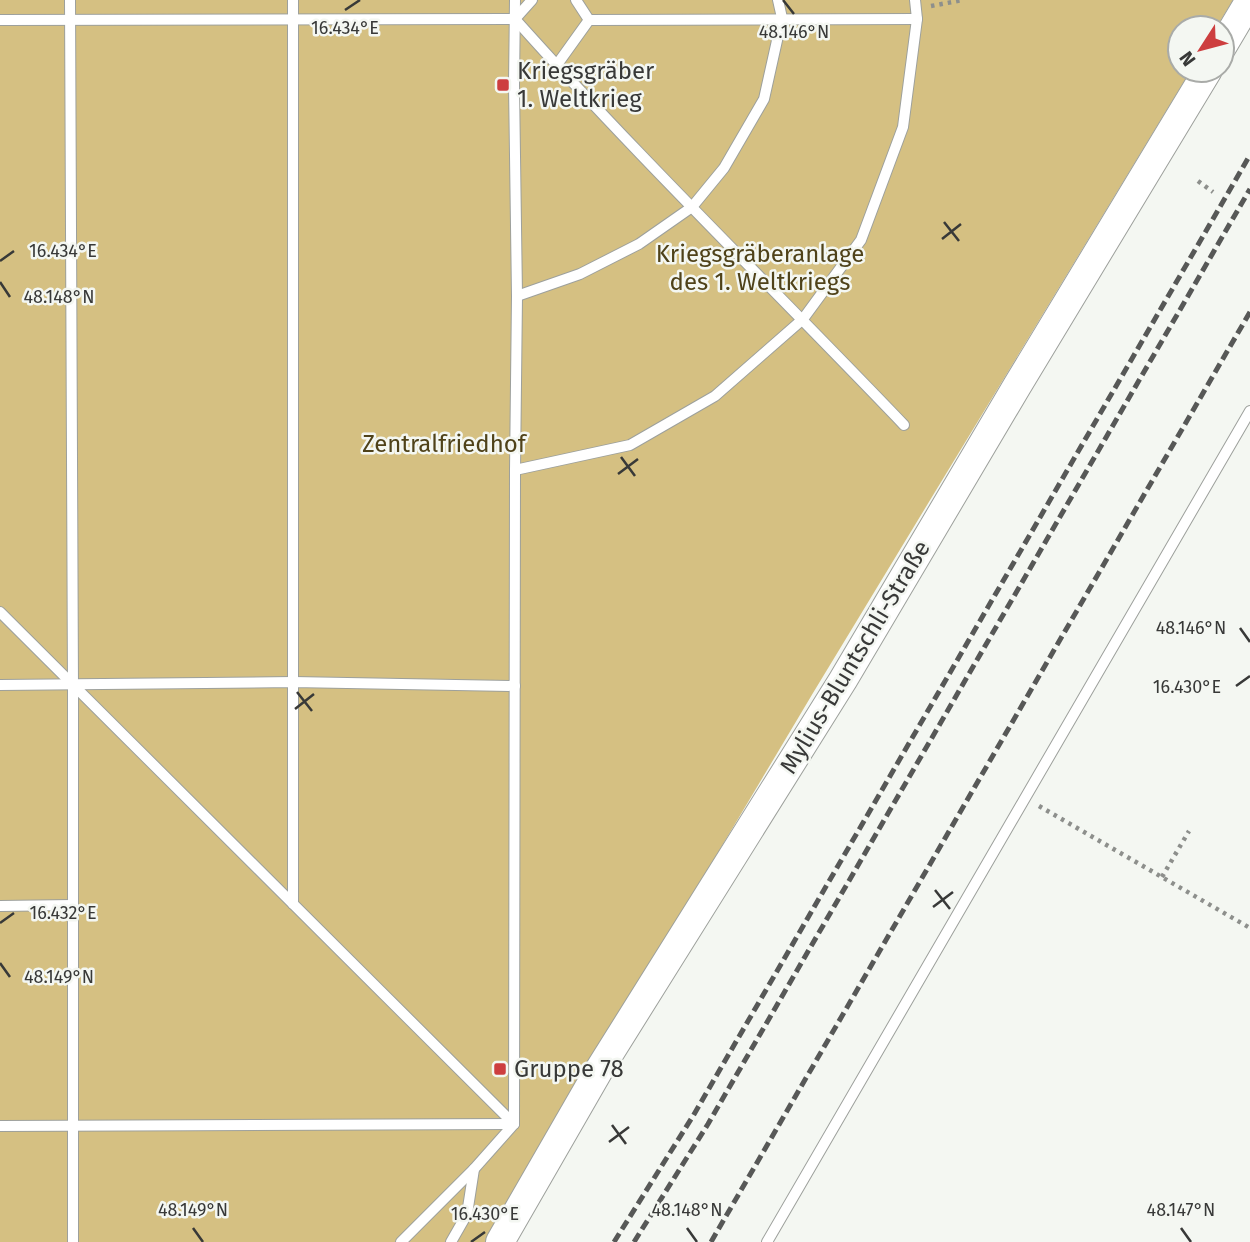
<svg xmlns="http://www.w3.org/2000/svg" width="1250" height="1242" viewBox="0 0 1250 1242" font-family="'Fira Sans',sans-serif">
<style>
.green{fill:#d5c082}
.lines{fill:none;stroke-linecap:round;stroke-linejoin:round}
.service-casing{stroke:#9da09c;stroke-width:12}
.tertiary-casing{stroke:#9da09c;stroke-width:30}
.path{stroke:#8d8f8c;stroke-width:4.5;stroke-dasharray:3.5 5;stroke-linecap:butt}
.service{stroke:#fff;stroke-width:10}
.tertiary{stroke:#fff;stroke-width:28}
.rail{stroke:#575857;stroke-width:5;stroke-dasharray:10 5;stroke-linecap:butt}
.ticks{fill:none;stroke:#383938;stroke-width:2.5}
.poi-dot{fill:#cd3e3f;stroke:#f4f7f2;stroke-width:2.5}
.labels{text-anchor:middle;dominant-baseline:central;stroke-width:5;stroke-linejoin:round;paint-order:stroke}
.poi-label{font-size:24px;fill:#383938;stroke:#f4f7f2;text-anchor:start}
.park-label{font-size:24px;fill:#4f4219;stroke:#f4f7f2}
.street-label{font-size:24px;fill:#383938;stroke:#f4f7f2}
.ticks-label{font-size:18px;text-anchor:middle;fill:#383938;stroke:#f4f7f2;stroke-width:5;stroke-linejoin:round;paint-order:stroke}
</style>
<rect width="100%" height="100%" fill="#f4f7f2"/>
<polygon class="green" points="0,0 1233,0 1216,28 1180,28 1180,70 1191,70 813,693 486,1242 0,1242"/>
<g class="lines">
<g class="service-casing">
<g id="service">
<polyline points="70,0 73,686 73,1242"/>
<polyline points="576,0 589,20"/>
<path d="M515,19C640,159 775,290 904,425"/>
<polyline points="0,20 515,19 532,0"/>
<polyline points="556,66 589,20 917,19"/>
<polyline points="517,296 580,274 639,244 692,207 724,168 764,99 782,18 778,0"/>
<polyline points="515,470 630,445 715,396 803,319 861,240 903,127 917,19 915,0"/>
<polyline points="0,612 514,1124"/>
<polyline points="0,685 293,682 515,686"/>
<polyline points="293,904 293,0"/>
<polyline points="0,906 73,905"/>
<polyline points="0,1126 514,1124"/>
<polyline points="401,1242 474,1169 514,1124 515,470 517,296 514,85 515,0"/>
<polyline points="451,1242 467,1214 474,1169"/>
<polyline points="767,1242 1250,411"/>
</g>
</g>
<g class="tertiary-casing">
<g id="tertiary">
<polyline points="1222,47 1250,0"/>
<polyline points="500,1242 599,1070 843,680 1017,386 1208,70"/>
</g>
</g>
<g class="path">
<polyline points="931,6 963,0"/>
<polyline points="1198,181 1213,192"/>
<polyline points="1039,806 1250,928"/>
<polyline points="1162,877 1189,831"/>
</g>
<use href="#service" class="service"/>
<use href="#tertiary" class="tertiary"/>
<g class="rail">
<polyline points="614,1242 693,1116 1250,155"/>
<polyline points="634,1242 708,1124 1250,189"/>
<polyline points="711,1242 1250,312"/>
</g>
</g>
<path class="ticks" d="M783,0L794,14M345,10L360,0M944,222L959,241M942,239L961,224M0,261L14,251M0,282L10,297M621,457L635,476M618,474L638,459M1240,628L1250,642M1236,686L1250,676M297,692L312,711M295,709L314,694M935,890L950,909M933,907L953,892M0,923L14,913M0,963L10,977M612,1125L626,1144M609,1142L629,1127M193,1228L203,1242M687,1228L697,1242M1181,1228L1191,1242M471,1242L485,1232"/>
<g class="poi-dot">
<rect x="496" y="78" width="14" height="14" rx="3.5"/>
<rect x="493" y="1062" width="14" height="14" rx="3.5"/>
</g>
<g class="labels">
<g class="poi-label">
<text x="517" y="71">Kriegsgräber<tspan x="517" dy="28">1. Weltkrieg</tspan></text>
<text x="514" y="1069">Gruppe 78</text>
</g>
<g class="park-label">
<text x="760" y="254">Kriegsgräberanlage<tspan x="760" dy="28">des 1. Weltkriegs</tspan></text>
<text x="444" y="444">Zentralfriedhof</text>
</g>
<g class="street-label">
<text transform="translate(855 657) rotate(-59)">Mylius-Bluntschli-Straße</text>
</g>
</g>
<g class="ticks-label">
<text x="345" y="34">16.434°E</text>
<text x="794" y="38">48.146°N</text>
<text x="63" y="257">16.434°E</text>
<text x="59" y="303">48.148°N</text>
<text x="1191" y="634">48.146°N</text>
<text x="1187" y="693">16.430°E</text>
<text x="63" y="919">16.432°E</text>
<text x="59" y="983">48.149°N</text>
<text x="193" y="1216">48.149°N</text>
<text x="687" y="1216">48.148°N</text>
<text x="1181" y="1216">48.147°N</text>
<text x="485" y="1220">16.430°E</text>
</g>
<g transform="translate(1201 49) rotate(234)"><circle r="33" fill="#f4f7f2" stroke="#a9aba8" stroke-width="2"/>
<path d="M0-5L12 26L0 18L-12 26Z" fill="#cd3e3f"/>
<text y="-10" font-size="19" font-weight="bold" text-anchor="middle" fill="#383938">N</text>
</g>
</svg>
